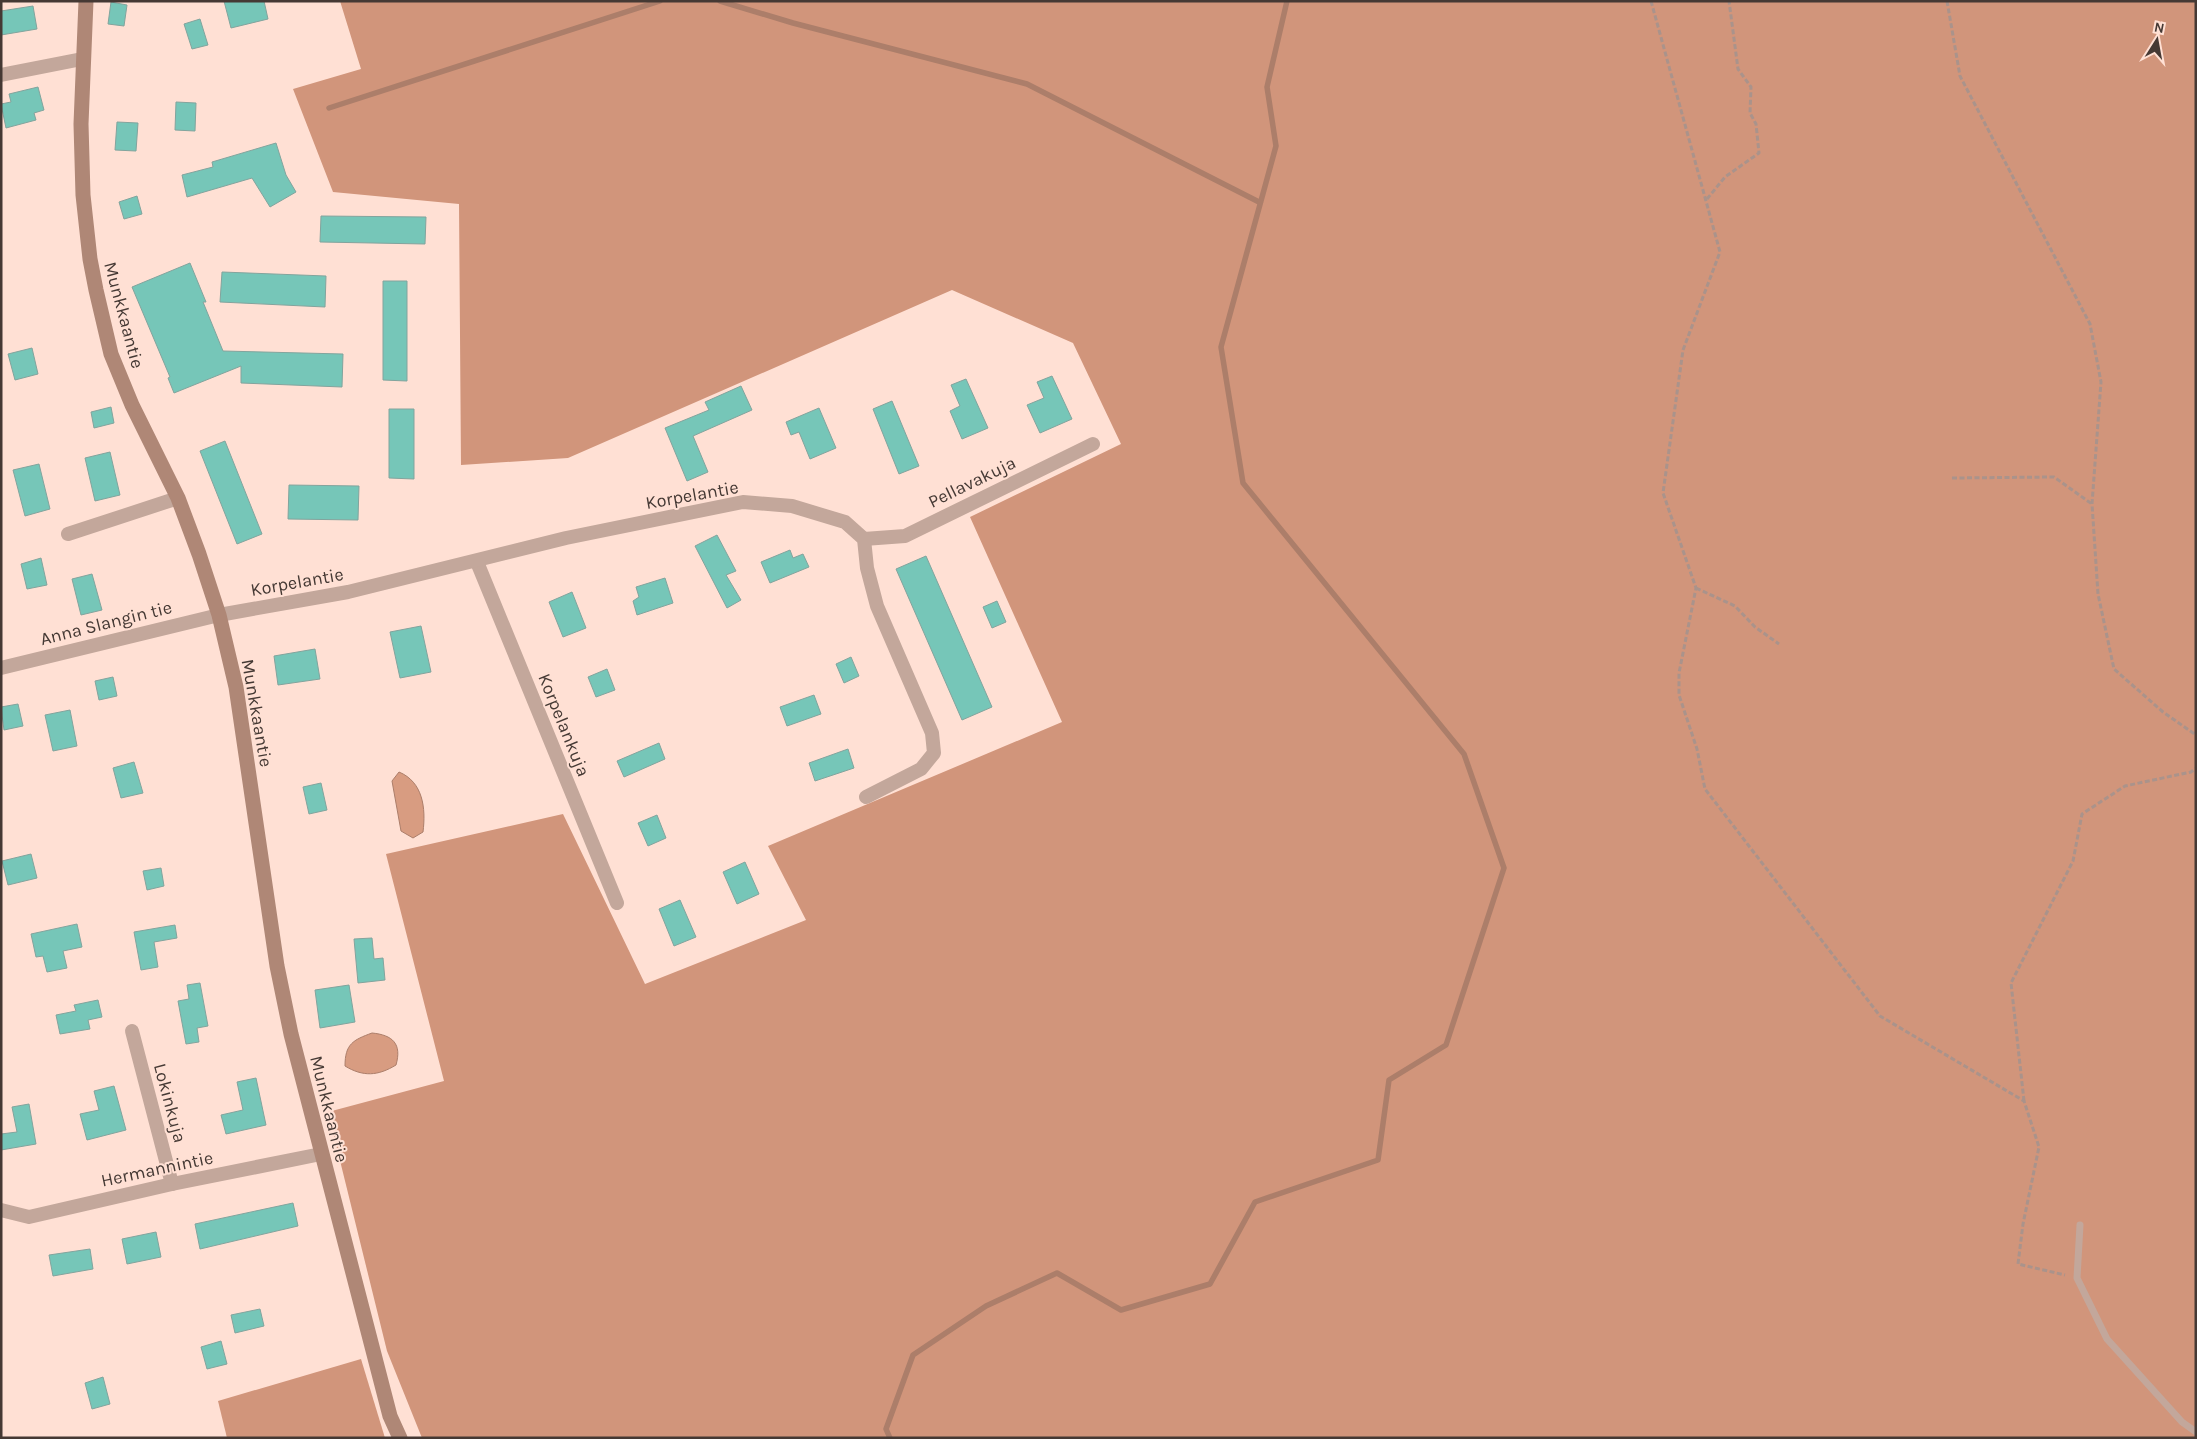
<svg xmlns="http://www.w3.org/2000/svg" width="2197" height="1439" viewBox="0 0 2197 1439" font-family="Karla,sans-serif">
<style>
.forest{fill:#d1957b}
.water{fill:#d89c81;stroke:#ac7e6a}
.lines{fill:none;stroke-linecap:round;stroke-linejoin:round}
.stream{stroke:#ac7e6a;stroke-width:5.5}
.building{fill:#76c6b8;stroke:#82a49d}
.path{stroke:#aa938b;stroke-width:3;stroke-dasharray:5 2.5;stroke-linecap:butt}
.lane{stroke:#c3a79b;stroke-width:7}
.street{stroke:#c3a79b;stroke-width:14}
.secondary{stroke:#af8776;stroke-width:15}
.labels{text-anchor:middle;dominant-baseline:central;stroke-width:4;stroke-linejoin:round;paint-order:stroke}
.street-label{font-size:18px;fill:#453934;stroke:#ffe0d4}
</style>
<rect width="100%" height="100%" fill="#ffe0d4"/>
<g class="forest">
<polygon points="340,1 2196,1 2196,1438 422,1438 387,1351 328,1112 444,1081 386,854 563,814 645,984 806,920 768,846 1062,722 970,517 1121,444 1073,343 952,290 568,458 461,465 459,204 333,192 293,89 361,69"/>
<polygon points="361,1359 385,1438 227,1438 218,1401"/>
</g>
<g class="water">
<path d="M399,772C423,782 426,808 423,832L413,838L401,831L392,781Z"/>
<path d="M372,1033C393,1035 402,1044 396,1065C378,1076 363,1077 345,1066C345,1044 353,1040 372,1033Z"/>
</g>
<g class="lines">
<g class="stream">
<polyline points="720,1 793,23 1027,84 1259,202"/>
<polyline points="329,108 660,1"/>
<polyline points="890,1438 886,1429 913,1355 986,1306 1057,1273 1121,1310 1210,1284 1255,1202 1378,1160 1389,1080 1446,1045 1504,868 1464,754 1243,483 1221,347 1276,146 1267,87 1287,1"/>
</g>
</g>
<g class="building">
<polygon points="224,1 264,1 268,19 231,28"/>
<polygon points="111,2 127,5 124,26 108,24"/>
<polygon points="33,6 37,29 1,35 1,11"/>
<polygon points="200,19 208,45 192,49 184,24"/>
<polygon points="38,87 44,110 34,113 36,120 6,128 1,104 11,102 9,94"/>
<polygon points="176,102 196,103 195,131 175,130"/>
<polygon points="117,122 138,123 136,151 115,150"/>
<polygon points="276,143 286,175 296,192 270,207 252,178 187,197 182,175 213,167 212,162"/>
<polygon points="137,196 142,214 124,219 119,202"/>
<polygon points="321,216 426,217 425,244 320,242"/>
<polygon points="190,263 206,302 203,302 223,351 343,354 342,387 241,383 241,366 174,393 168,378 170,377 132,287"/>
<polygon points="222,272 326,276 325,307 220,302"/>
<polygon points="383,281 407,281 407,381 383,380"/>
<polygon points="32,348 38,374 15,380 8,354"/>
<polygon points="1052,376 1072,419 1040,433 1027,405 1044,398 1037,382"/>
<polygon points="966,379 988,428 962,439 950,411 960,406 951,385"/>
<polygon points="741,386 752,410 693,436 708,472 687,481 665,428 709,410 705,402"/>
<polygon points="892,401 919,466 899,474 873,409"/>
<polygon points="111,407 114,423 94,428 91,412"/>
<polygon points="819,408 836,448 810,459 799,432 791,435 786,422"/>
<polygon points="389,409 414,409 414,479 389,478"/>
<polygon points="225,441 262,534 237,544 200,451"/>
<polygon points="110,452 120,495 95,501 85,458"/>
<polygon points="39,464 50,509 25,516 13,470"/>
<polygon points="289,485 359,486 358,520 288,519"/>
<polygon points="717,535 736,571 726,575 741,600 727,608 695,546"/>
<polygon points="790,550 793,558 803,554 809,567 770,583 761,562"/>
<polygon points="926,556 992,707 962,720 896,569"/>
<polygon points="41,558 47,585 27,589 21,564"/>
<polygon points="92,574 102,610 81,615 72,579"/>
<polygon points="665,578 673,603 637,615 633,601 639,597 636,587"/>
<polygon points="572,592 586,628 563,637 549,602"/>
<polygon points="997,601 1006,622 992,628 983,607"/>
<polygon points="421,626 431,672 400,678 390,632"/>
<polygon points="315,649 320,679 278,685 274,656"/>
<polygon points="851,657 859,676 844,683 836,664"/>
<polygon points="607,669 615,690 596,697 588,677"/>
<polygon points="113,677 117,696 99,700 95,681"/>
<polygon points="814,695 821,714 787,726 780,707"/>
<polygon points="18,704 23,726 4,730 1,707"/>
<polygon points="70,710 77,746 53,751 45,715"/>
<polygon points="659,743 665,759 624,777 617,761"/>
<polygon points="848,749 854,768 815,781 809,763"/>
<polygon points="134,762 143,793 121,798 113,768"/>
<polygon points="321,783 327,810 309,814 303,787"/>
<polygon points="657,815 666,838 648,846 638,823"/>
<polygon points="31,854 37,878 8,885 2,861"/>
<polygon points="745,862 759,894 737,904 723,872"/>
<polygon points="161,868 164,886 147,890 143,871"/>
<polygon points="680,900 696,937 674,946 659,909"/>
<polygon points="77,924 82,947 63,951 67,968 47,972 43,956 36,957 31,934"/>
<polygon points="175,925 177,938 154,942 158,967 141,970 134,932"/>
<polygon points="372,938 374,959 383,958 385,980 358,983 354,939"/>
<polygon points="200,983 208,1026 197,1028 199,1042 186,1044 178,1001 189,999 187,985"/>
<polygon points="349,985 355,1022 320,1028 315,990"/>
<polygon points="98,1000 102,1017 88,1020 90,1029 60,1034 56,1015 76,1011 74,1005"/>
<polygon points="256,1078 266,1125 226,1134 221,1115 243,1110 237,1082"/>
<polygon points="114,1086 126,1130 87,1140 80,1114 99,1110 94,1091"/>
<polygon points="29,1104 36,1144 1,1150 1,1134 17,1132 12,1107"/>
<polygon points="293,1203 298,1226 200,1249 195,1224"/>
<polygon points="156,1232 161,1257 127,1264 122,1239"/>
<polygon points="90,1249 93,1269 53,1276 49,1255"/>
<polygon points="260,1309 264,1326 235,1333 231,1315"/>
<polygon points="221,1341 227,1364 207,1369 201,1347"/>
<polygon points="103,1377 110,1404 92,1409 85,1383"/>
</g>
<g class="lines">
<g class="path">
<polyline points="1651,1 1720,252 1683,350 1663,493 1696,588 1679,673 1679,695 1697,749 1705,789 1880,1016 2024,1101 2039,1147 2023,1224 2018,1264 2065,1275"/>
<polyline points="1947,1 1960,76 2090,324 2101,382 2092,504 2098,594 2114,669 2163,712 2196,735"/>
<polyline points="1707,199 1725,177 1759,153 1756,124 1750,113 1751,87 1738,69 1729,1"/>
<polyline points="1952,478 2054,477 2092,504"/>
<polyline points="1696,588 1735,606 1755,627 1779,644"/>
<polyline points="2024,1101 2011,983 2073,861 2082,814 2125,786 2191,772 2196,768"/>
</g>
<polyline class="lane" points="2080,1225 2077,1278 2107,1339 2182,1422 2196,1432"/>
<g class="street">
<polyline points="1,75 82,59"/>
<polyline points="68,534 178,498"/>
<polyline points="864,539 905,536 1093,444"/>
<polyline points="477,562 617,903"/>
<polyline points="1,668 219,615 348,592 566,538 743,502 792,506 845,522 864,539 867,568 877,606 932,733 934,753 921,769 866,797"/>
<polyline points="132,1031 172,1184"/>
<polyline points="1,1210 29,1217 172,1184 321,1154"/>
</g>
<polyline class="secondary" points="86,1 81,124 83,195 90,259 96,290 111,354 132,405 178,498 199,554 219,615 236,687 277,966 291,1034 390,1416 400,1438"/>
</g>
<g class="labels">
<g class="street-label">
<text transform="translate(124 315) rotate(75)">Munkkaantie</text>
<text transform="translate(972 482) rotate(-26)">Pellavakuja</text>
<text transform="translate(692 495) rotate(-10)">Korpelantie</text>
<text transform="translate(297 582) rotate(-10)">Korpelantie</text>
<text transform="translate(106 623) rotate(-14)">Anna Slangin tie</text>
<text transform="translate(257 713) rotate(80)">Munkkaantie</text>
<text transform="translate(564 725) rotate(68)">Korpelankuja</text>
<text transform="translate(170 1103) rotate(75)">Lokinkuja</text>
<text transform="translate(329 1109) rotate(76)">Munkkaantie</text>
<text transform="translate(157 1169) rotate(-12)">Hermannintie</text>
</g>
</g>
<rect width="2197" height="1439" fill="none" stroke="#453934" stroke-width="5"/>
<g transform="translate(2157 40) rotate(11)" stroke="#ffe0d4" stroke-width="4" paint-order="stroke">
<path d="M0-4L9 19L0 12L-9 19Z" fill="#453934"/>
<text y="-8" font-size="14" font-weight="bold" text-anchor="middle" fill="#453934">N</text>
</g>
</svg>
